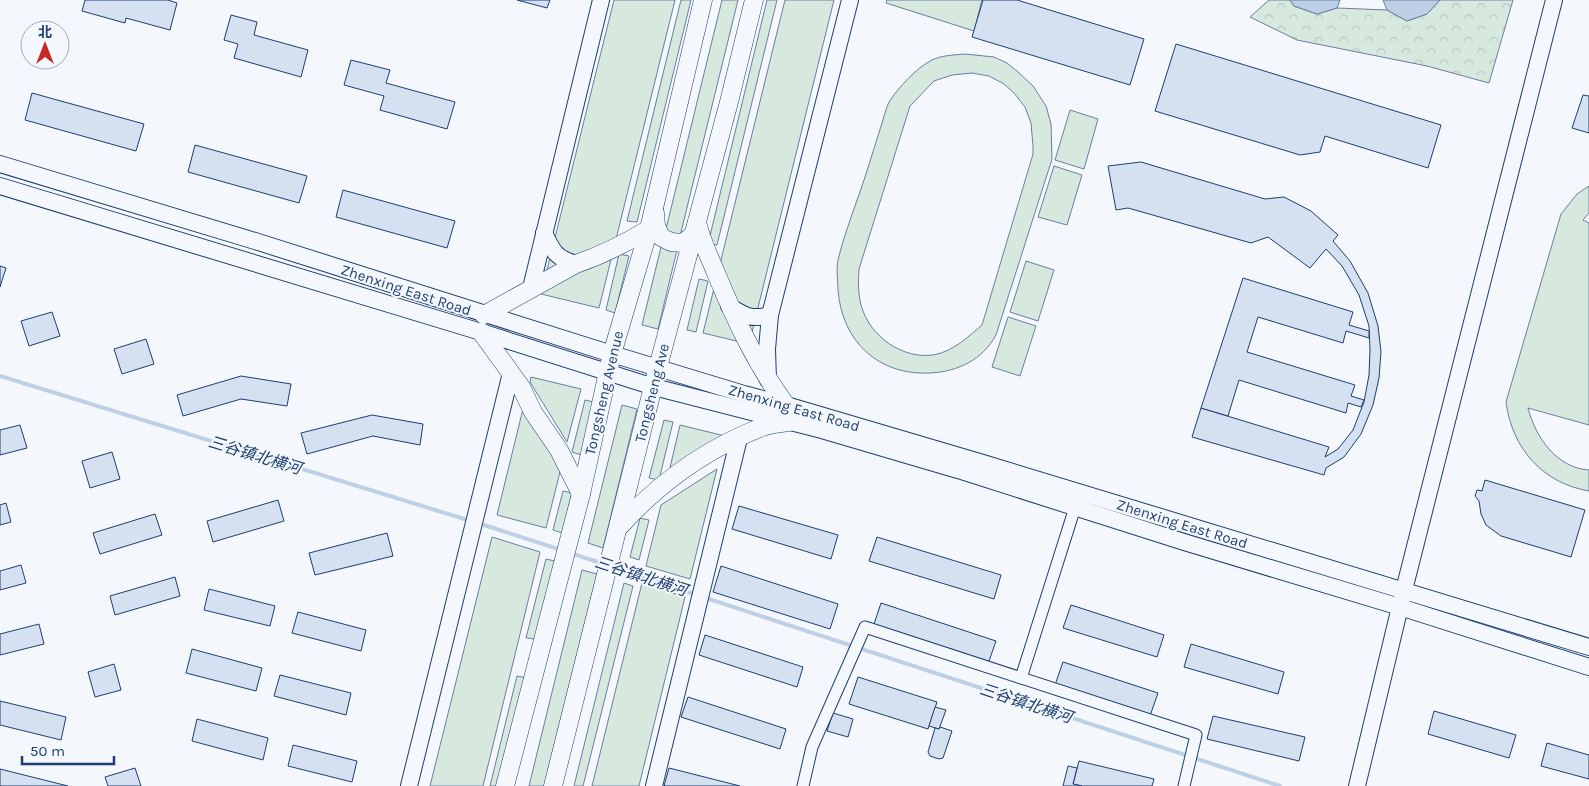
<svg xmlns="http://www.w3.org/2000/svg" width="1589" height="786" viewBox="0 0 1589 786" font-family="Karla,'Noto Sans SC',sans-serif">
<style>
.green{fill:#d7e8df;stroke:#687fa3;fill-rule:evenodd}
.forest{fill:url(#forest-crowns);stroke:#687fa3}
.water{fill:#bed0e5;stroke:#687fa3}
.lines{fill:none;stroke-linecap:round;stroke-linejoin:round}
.stream{stroke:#bed0e5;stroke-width:4}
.building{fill:#d5e0f0;stroke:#1d3f73}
.street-casing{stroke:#1d3f73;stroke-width:13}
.secondary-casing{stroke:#1d3f73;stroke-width:18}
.primary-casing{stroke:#1d3f73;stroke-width:19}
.street{stroke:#f4f7fb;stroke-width:11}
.secondary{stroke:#f4f7fb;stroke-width:16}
.primary{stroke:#f4f7fb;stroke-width:18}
.labels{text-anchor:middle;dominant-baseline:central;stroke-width:4;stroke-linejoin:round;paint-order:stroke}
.street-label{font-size:15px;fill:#1d3f73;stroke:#f4f7fb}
.water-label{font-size:16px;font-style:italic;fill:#1d3f73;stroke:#f4f7fb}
</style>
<defs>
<pattern id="forest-crowns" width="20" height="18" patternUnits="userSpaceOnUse" patternTransform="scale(1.25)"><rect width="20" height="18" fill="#d7e8df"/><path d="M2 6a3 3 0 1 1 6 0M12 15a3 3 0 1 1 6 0" fill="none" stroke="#b8c8c3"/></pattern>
</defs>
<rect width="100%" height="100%" fill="#f4f7fb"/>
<g class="green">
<polygon points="614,0 675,0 599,308 541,294"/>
<polygon points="681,0 691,0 637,222 627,221"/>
<polygon points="722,0 738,0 680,236 665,233"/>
<polygon points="767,0 777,0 717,245 708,244"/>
<polygon points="785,0 834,0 749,344 703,333"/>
<polygon points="887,0 982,0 974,31 886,3"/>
<path d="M965,54L994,57L1007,63L1018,72L1033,86L1046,106L1051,124L1052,159L996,335C982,360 959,371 931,373C879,376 842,342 838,290C838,281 836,270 838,260C845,231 857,202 866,174C871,157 877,140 882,123C884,117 886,108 889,102C899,87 916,68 932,60C942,55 955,55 965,54ZM972,73L989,76L1004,84L1014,93L1025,107L1031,123L1033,146V154L982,325C969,336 958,347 941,353C910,363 874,341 863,311C858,299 858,283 859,269L910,106L934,81L952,75Z"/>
<polygon points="1070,110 1098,119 1084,169 1055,160"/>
<polygon points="1054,166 1082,175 1067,225 1038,217"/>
<path d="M1589,186V213L1583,220L1589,223V425L1528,408C1535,436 1556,468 1589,470V491C1542,483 1512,448 1506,402L1561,214L1577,194Z"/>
<polygon points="661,247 677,250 658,329 642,325"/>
<polygon points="619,254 629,256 615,313 606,310"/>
<polygon points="1026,261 1054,270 1038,321 1010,312"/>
<polygon points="699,279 708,281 696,332 687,330"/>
<polygon points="1008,317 1036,326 1020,376 992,367"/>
<polygon points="531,377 581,389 567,442 530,382"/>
<polygon points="585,400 594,402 581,455 572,452"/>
<polygon points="622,405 637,409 603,548 588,543"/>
<polygon points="523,409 561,468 546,528 497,515"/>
<polygon points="664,420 673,422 659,480 649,478"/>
<polygon points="680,425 725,436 669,472"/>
<polygon points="717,469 690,579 646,566 661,505"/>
<polygon points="563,491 572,493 562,533 553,530"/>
<polygon points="640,518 649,520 639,560 630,557"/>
<polygon points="492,537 540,552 483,786 430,786"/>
<polygon points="546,559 555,561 536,639 526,638"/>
<polygon points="582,570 597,574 544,786 529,786"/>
<polygon points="624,583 633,586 583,786 574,786"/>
<polygon points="642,583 685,597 639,786 592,786"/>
<polygon points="517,676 527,678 500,786 490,786"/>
</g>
<polygon class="forest" points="1269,0 1290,0 1294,6 1317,14 1337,8 1387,10 1407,21 1427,14 1440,0 1513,0 1489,83 1427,66 1297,40 1250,17"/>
<g class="water">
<polygon points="1290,0 1340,0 1337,8 1317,14 1294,6"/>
<polygon points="1383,0 1440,0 1427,14 1407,21 1387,10"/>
</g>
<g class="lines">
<g class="stream">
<polyline points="0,376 471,521"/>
<polyline points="478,523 561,550"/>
<polyline points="570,553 604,564"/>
<polyline points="613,567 697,595"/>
<polyline points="703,597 1280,786"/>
</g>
</g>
<g class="building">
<polygon points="85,0 168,0 177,3 170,30 126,18 125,23 82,11"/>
<polygon points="517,0 550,0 547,8"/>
<polygon points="983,0 1017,0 1144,39 1130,85 972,37"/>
<polygon points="231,15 257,22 254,35 308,50 301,77 234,58 238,44 224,40"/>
<polygon points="1176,44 1441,125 1428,168 1325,136 1320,152 1300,155 1155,111"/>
<polygon points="351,60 390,70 386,83 455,102 447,129 380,110 384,96 344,85"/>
<polygon points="32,93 144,124 136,151 25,120"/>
<polygon points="1583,95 1589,96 1589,133 1572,128"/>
<polygon points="195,145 307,176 299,203 188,172"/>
<polygon points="1141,162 1265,199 1284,197 1311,211 1338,235 1333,241 1350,261 1368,293 1378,326 1381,352 1379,378 1373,405 1361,434 1344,457 1326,468 1324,475 1192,437 1201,408 1329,447 1325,457 1338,449 1353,430 1364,402 1369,375 1370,350 1369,326 1359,295 1342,266 1326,249 1310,268 1268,237 1251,243 1128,208 1116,210 1108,166"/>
<polygon points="343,190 455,221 447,248 336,217"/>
<polygon points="0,266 6,268 0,287"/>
<polygon points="1243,278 1353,312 1349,325 1369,331 1369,338 1346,331 1343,343 1258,317 1247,352 1355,385 1351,396 1364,400 1361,407 1348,403 1346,413 1239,380 1228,416 1201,408"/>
<polygon points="52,312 60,336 29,346 21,321"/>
<polygon points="146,339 154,364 122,374 114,349"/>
<polygon points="241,376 291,384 287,406 241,399 183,416 177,395"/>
<polygon points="372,415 423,424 420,445 373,436 307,454 301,433"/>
<polygon points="20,425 27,448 0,455 0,430"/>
<polygon points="112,452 120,479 90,488 82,461"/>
<polygon points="1485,480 1585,510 1571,557 1501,536 1486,525 1481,514 1479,501 1475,496 1477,490 1482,491"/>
<polygon points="278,500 284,521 213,542 207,521"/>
<polygon points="6,503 11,522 0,525 0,505"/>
<polygon points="739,506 838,535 831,559 732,529"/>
<polygon points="155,514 162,535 100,554 93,533"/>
<polygon points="387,533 393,556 315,575 309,553"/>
<polygon points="877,537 1001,575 994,599 869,561"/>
<polygon points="21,565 26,583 0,590 0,571"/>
<polygon points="721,566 838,604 830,629 713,592"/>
<polygon points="175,577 180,596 115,615 110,596"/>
<polygon points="209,589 275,606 270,626 204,610"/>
<polygon points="881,603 996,641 988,664 873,627"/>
<polygon points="1071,605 1164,635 1157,657 1063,628"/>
<polygon points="298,612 366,630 361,651 292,633"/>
<polygon points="39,624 44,644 0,655 0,634"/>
<polygon points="705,635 803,667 797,687 699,655"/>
<polygon points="1191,644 1284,672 1278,694 1184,667"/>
<polygon points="192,649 262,668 256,691 186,673"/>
<polygon points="1063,662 1158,693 1150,716 1055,685"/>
<polygon points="114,664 121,690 95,697 88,672"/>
<polygon points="280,675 351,693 346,715 274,696"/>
<polygon points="858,677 937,702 928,729 849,704"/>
<polygon points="688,697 786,729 780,749 681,717"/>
<polygon points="0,701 66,717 61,740 0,725"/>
<polygon points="935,707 946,710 939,729 929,726"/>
<polygon points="1434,711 1516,735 1509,758 1428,734"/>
<polygon points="833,713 853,719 848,737 827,731"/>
<polygon points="1213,716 1305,737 1299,761 1207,739"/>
<polygon points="197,719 268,738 263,760 192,741"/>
<polygon points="940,727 952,731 943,758 939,759 930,756 928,752 935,728 939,729"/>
<polygon points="1547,743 1589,755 1589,779 1541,766"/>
<polygon points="293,745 357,761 352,782 288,766"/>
<polygon points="1079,761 1154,779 1152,786 1082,786 1073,784"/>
<polygon points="1068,766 1077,768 1073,784 1082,786 1063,786"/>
<polygon points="135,768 141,786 108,786 105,777"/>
<polygon points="669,768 740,786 664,786"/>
<polygon points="0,769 68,786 0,786"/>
</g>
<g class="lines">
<g class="street-casing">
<g id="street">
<polyline points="1021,678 1077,501"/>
<polyline points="803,786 812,747 865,627 1196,735 1184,786"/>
</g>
</g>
<g class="secondary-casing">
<g id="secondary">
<polyline points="0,164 255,241 612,354 744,394 786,405 986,464 1589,647"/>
<polyline points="0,186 481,332 654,387 822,430 958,470 1184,542 1400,607 1589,667"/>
<path d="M544,233C553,252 556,258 576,264"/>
<polyline points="531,288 601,0"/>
<path d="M729,306C745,316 751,320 770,315"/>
<polyline points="768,380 767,349 770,315 850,0"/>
<polyline points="409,786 511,373"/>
<polyline points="654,786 739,438"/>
<polyline points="1357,786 1404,590 1554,0"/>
</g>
</g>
<g class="primary-casing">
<g id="primary">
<polyline points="655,213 656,226 661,237 671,242 683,243 693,235"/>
<path d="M697,222C701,240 709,256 716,273C735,319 756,364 786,405"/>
<path d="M484,315L576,264C602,255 626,243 649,229"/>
<polyline points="481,332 521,387 533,412 559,450 581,494"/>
<path d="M621,525C660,482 708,448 762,427C771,424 780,423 789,422"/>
<polyline points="505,786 581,494 612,354 649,229 703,0"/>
<polyline points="553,786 658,367 729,102 754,0"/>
</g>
</g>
<use href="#street" class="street"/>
<use href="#secondary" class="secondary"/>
<use href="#primary" class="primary"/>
</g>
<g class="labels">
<g class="street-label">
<text transform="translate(406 290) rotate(18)">Zhenxing East Road</text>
<text transform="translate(604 393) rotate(-77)">Tongsheng Avenue</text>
<text transform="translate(652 393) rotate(-76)">Tongsheng Ave</text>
<text transform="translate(794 408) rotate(16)">Zhenxing East Road</text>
<text transform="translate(1182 524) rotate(17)">Zhenxing East Road</text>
</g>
<g class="water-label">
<text transform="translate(255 455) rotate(17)">三谷镇北横河</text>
<text transform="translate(641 576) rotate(18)">三谷镇北横河</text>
<text transform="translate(1026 703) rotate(18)">三谷镇北横河</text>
</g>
</g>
<g transform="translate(45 45)"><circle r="24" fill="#f4f7fb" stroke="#9eadc5"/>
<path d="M0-4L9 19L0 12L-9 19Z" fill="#c62828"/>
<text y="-8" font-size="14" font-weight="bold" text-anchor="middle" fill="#1d3f73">北</text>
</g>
<path d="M22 756v8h92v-8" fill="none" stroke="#1d3f73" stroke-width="2.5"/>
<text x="30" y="756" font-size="15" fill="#1d3f73" stroke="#f4f7fb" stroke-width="4" paint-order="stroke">50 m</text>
</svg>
